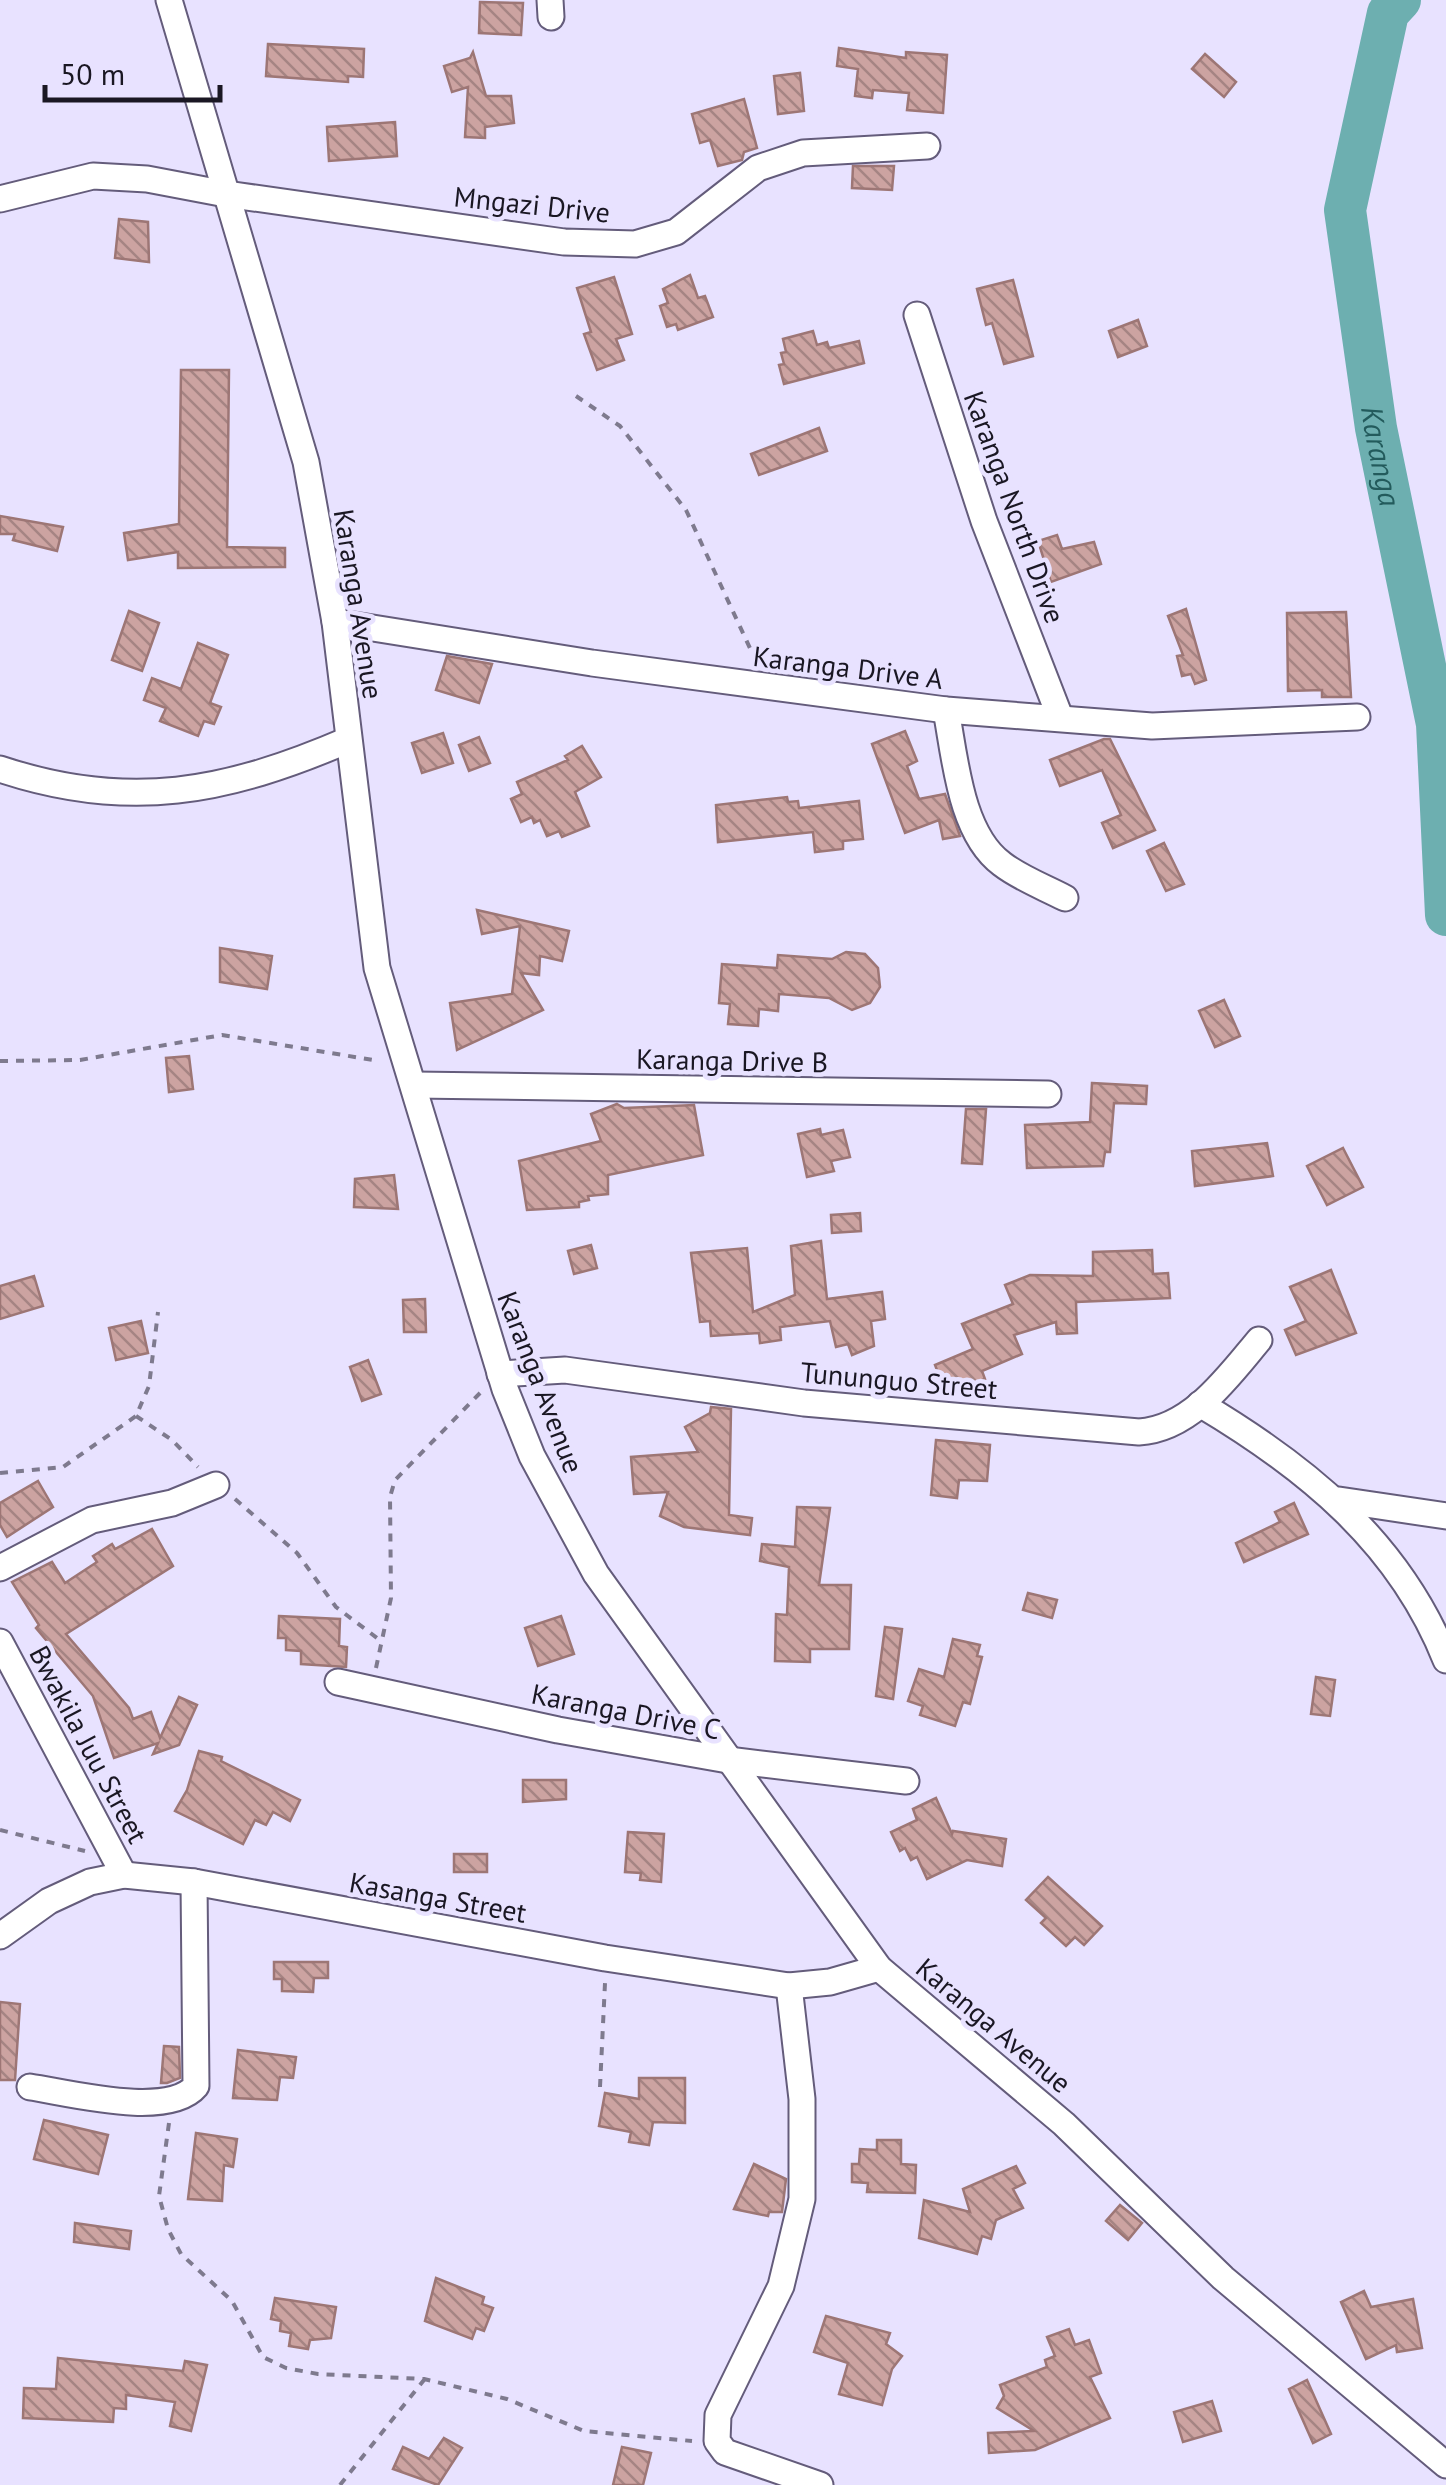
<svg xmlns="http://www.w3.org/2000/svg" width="1446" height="2485" viewBox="0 0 1446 2485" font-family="'PT Sans',sans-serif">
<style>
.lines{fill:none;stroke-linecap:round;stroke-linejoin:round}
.river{stroke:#6dafb0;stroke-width:42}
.building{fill:url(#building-back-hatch);stroke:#9d7675;stroke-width:2.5}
.street-casing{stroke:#645c7b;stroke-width:29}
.path{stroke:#7e7a8e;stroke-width:4;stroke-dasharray:8 8;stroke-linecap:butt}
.street{stroke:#fff;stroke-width:25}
.labels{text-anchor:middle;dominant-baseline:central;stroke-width:9;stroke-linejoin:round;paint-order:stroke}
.street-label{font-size:28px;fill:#1a1723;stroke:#e8e2ff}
.water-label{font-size:30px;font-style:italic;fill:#235b5c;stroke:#e8e2ff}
</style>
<defs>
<pattern id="building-back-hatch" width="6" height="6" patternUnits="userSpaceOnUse" patternTransform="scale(2.5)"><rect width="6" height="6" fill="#cca3a1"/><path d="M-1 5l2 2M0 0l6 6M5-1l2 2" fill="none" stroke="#a58483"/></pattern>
</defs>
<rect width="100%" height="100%" fill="#e8e2ff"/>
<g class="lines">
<path class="river" id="s1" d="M1400,0L1388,13L1345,210L1376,428L1437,724L1446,915"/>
</g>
<g class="building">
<polygon points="480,2 523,3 521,35 479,33"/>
<polygon points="268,44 364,49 363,77 348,76 348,82 266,76"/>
<polygon points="839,48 906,58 906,52 947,55 943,113 907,110 909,93 873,90 872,98 855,96 858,69 837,66"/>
<polygon points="473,52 486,96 511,96 514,123 485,127 485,138 465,137 468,87 452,92 444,66 470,58"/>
<polygon points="1205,54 1236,82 1224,97 1192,69"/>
<polygon points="800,73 804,111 778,114 774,76"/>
<polygon points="744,99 757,148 744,152 742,160 718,166 710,140 700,143 692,114"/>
<polygon points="395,122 397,156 329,161 327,127"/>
<polygon points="853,166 894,166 892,190 852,188"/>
<polygon points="119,219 148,222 149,262 115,258"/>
<polygon points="690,275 698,298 705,296 713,317 678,330 676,324 667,327 660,306 668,303 663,289"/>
<polygon points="614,277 632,334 616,339 624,360 597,370 584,334 591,332 577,288"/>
<polygon points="1013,280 1033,356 1004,364 992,323 986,325 977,289"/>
<polygon points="1138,320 1147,346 1118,357 1109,331"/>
<polygon points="813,331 817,345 827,342 829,348 859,341 864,363 784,384 779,365 784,364 781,353 786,352 783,339"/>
<polygon points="181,370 229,370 227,547 285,548 285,567 178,568 178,552 128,560 124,533 179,524"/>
<polygon points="819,428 827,451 759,475 751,454"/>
<polygon points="0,516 63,527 57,551 13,540 15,534 0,534"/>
<polygon points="1057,535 1062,549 1094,542 1101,564 1051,582 1038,541"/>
<polygon points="1186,609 1206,680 1195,684 1191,674 1182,676 1177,656 1183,655 1168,616"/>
<polygon points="129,611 159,623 142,671 112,660"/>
<polygon points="1346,612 1351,697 1322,697 1322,690 1288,691 1287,613"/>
<polygon points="198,643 228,655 210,703 221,707 214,724 204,721 198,736 160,721 166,708 144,700 152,678 181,689"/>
<polygon points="447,656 492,664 479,703 436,690"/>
<polygon points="905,731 917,761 907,766 919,799 945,794 960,836 943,839 939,820 905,833 872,744"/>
<polygon points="443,733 453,763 422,773 412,743"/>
<polygon points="479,737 490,763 469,771 459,745"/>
<polygon points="1104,739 1110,739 1155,830 1113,848 1102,823 1121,815 1102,770 1060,786 1050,760"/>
<polygon points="582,746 601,777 575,792 589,826 562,837 559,831 547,836 540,820 534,823 532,817 521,822 511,799 522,794 517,782 568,760 565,756"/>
<polygon points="787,797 788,802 798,801 799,808 859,801 863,839 843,841 843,849 815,852 813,832 718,842 716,805"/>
<polygon points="1164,843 1184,884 1166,891 1147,851"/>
<polygon points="477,910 569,931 562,961 540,956 539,975 521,973 543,1010 457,1050 450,1003 512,994 520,926 482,934"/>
<polygon points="220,948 272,956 267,989 220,982"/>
<polygon points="846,952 865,954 878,968 880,987 870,1003 852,1010 829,998 779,994 778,1011 759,1009 758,1026 728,1024 730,1004 719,1003 722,964 777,968 778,955 832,959"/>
<polygon points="1224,1000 1240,1036 1215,1047 1199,1011"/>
<polygon points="189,1056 193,1089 169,1092 166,1058"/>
<polygon points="1092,1083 1147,1086 1146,1104 1114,1103 1110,1152 1105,1152 1103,1166 1027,1168 1025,1125 1090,1122"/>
<polygon points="617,1104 624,1108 694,1105 703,1155 608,1175 608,1194 588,1196 589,1200 579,1202 579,1207 527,1210 519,1161 601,1141 591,1114"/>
<polygon points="966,1109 986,1109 982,1164 962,1163"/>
<polygon points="820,1129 821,1135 843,1130 850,1157 831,1161 834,1171 807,1177 798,1134"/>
<polygon points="1267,1143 1273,1176 1195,1186 1192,1151"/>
<polygon points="1343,1148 1363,1187 1327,1205 1307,1166"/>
<polygon points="394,1175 398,1209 354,1207 355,1179"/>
<polygon points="860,1213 861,1231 832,1233 831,1215"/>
<polygon points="821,1241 827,1299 882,1292 885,1319 871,1321 874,1346 852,1355 848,1344 836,1347 830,1321 780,1327 781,1340 760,1343 759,1333 711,1336 710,1321 700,1322 691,1253 747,1248 753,1312 795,1295 791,1246"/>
<polygon points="591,1245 597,1268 574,1274 568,1251"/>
<polygon points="1152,1250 1153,1274 1168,1273 1170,1298 1076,1302 1077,1333 1057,1334 1056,1322 1014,1335 1022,1354 982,1371 985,1379 956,1391 950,1379 942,1383 935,1365 973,1349 962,1324 1013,1304 1005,1285 1030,1275 1093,1276 1093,1252"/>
<polygon points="1331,1270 1356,1333 1296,1355 1285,1330 1306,1321 1290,1287"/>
<polygon points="34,1276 43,1306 0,1319 0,1286"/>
<polygon points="425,1299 426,1332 404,1332 403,1300"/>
<polygon points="141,1321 148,1353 116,1360 109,1328"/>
<polygon points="368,1360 381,1394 362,1401 350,1367"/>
<polygon points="711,1407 731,1409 729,1515 752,1518 750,1535 684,1527 660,1516 668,1492 634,1494 631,1457 698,1452 685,1427 710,1413"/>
<polygon points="936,1440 990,1445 987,1481 959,1480 957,1498 931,1495"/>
<polygon points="38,1481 53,1507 7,1537 0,1525 0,1503"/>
<polygon points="1294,1503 1308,1534 1244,1562 1236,1543 1280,1522 1275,1512"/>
<polygon points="797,1507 830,1508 819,1585 851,1585 849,1649 810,1649 810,1662 775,1661 776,1614 787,1615 789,1567 760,1561 762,1544 795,1547"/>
<polygon points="152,1529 173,1566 66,1634 129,1708 133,1719 151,1712 160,1738 179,1697 197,1705 179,1745 153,1754 158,1743 114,1758 93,1696 36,1628 39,1625 12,1582 52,1562 65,1583 97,1562 93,1556 112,1544 115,1549"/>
<polygon points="1028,1593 1057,1600 1052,1618 1023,1610"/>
<polygon points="279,1616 340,1619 339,1646 347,1647 346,1667 301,1664 301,1651 286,1650 286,1638 278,1638"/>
<polygon points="561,1616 574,1654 538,1666 525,1628"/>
<polygon points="885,1627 902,1629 893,1699 876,1696"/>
<polygon points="953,1639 980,1645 977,1656 982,1657 970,1704 963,1702 955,1726 920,1715 923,1706 908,1701 919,1669 944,1677"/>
<polygon points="1316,1677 1335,1680 1330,1716 1311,1714"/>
<polygon points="199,1751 222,1757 221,1761 300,1800 290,1821 273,1812 266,1825 255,1820 243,1844 175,1811 187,1790"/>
<polygon points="523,1780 566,1780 566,1799 523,1802"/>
<polygon points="936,1798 952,1834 953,1831 1006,1839 1002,1866 967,1860 927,1879 917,1857 911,1860 905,1848 900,1851 891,1832 917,1820 913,1809"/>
<polygon points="628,1832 664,1834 661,1882 640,1880 641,1873 625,1872"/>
<rect x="454" y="1854" width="33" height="18"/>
<polygon points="1048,1877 1102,1926 1084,1945 1075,1937 1066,1946 1041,1923 1046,1918 1026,1900"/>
<polygon points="274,1962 328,1962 328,1978 314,1978 313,1992 282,1991 282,1979 274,1979"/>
<polygon points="0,2002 20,2004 15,2080 0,2080"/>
<polygon points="164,2046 179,2047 180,2078 167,2083 161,2083"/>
<polygon points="238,2050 296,2057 293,2078 280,2077 277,2100 233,2098"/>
<polygon points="639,2078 685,2078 685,2123 653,2122 649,2145 629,2142 631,2132 599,2126 605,2093 639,2099"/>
<polygon points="44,2120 108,2135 98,2174 34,2159"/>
<polygon points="196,2133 237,2139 233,2167 224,2165 222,2201 188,2199"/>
<polygon points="877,2140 901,2140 901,2164 916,2165 915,2193 867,2192 868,2183 852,2182 852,2164 859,2164 860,2149 877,2150"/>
<polygon points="754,2164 786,2179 782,2212 769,2212 768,2216 734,2209"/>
<polygon points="1016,2166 1025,2183 1013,2189 1023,2208 996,2220 991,2239 982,2236 977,2254 919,2238 924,2200 970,2212 963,2189"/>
<polygon points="1120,2205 1142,2223 1128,2240 1106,2221"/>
<polygon points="75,2223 131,2231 129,2249 74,2242"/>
<polygon points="436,2278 484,2297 482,2304 493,2308 484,2331 476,2328 472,2339 425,2321"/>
<polygon points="1364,2291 1371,2307 1413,2299 1422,2348 1397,2352 1396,2345 1366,2359 1341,2302"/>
<polygon points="275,2298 336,2307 331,2338 310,2340 308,2349 289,2346 291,2333 280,2331 281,2321 271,2319"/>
<polygon points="826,2316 890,2333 886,2344 902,2356 892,2369 882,2405 839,2394 848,2363 814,2352"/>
<polygon points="1069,2329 1075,2345 1089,2340 1101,2373 1090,2377 1110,2418 1035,2450 989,2453 988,2433 1034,2431 997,2408 1004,2396 1000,2385 1047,2367 1045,2360 1055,2356 1047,2337"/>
<polygon points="58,2358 183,2371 185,2361 207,2365 191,2431 170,2426 175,2402 126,2395 126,2409 114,2408 113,2422 23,2418 24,2388 56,2389"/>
<polygon points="1307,2380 1331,2434 1313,2443 1289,2389"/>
<polygon points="1212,2401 1221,2431 1183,2442 1174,2412"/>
<polygon points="444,2438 462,2448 438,2485 393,2469 403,2447 429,2459"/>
<polygon points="622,2447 651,2453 643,2485 613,2485"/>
</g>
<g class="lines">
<g class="street-casing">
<g id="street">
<polyline points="169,0 306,462 335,622 377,968 505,1389 532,1456 596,1574 879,1968 1064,2124 1223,2278 1446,2465"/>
<polyline points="550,0 551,17"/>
<polyline points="0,199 93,176 147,179 226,194 564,242 635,244 676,232 758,168 803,153 927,146"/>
<polyline points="917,315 984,521 1060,717"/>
<polyline points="335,622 592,663 946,710 1152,726 1357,717"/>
<path d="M946,710C955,757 960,833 1002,864C1020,878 1044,887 1065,898"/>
<path d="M0,769C129,812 227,792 348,740"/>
<polyline points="414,1085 1048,1094"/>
<path d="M500,1374L565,1370L804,1403L1139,1432C1191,1429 1228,1377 1259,1340"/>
<path d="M1200,1404C1306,1467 1399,1542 1446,1660"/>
<polyline points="1339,1500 1446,1516"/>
<polyline points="0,1568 92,1520 172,1503 216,1485"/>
<polyline points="0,1642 124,1875"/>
<polyline points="338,1682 558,1730 728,1760 906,1781"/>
<polyline points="0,1936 49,1901 90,1882 124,1875 194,1882 605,1958 789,1986 830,1982 879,1968"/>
<polyline points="789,1986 802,2099 802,2199 781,2286 718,2415 717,2441 725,2452 820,2485"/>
<path d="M30,2087C70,2093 168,2119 196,2086L194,1882"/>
</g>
</g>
<g class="path">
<polyline points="576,396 620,426 686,510 755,659"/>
<polyline points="0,1061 80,1060 222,1035 379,1061"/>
<polyline points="136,1416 172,1440 198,1467"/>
<polyline points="0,1473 63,1467 136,1416 149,1386 158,1312"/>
<polyline points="235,1499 297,1553 336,1607 381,1641"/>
<polyline points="376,1668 391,1598 390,1497 395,1480 482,1391"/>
<polyline points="0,1830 85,1851"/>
<polyline points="600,2087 605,1983"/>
<polyline points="169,2123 159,2196 168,2229 181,2254 232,2301 263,2357 286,2368 318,2374 424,2379 507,2399 584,2431 692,2441"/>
<polyline points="340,2485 424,2380"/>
</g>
<use href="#street" class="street"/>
</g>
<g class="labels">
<g class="street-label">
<text transform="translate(532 204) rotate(6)">Mngazi Drive</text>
<text transform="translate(1015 507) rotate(70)">Karanga North Drive</text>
<text transform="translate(359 604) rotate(81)">Karanga Avenue</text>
<text transform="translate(848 667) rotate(7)">Karanga Drive A</text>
<text transform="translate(732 1060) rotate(1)">Karanga Drive B</text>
<text transform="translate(899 1380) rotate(5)">Tununguo Street</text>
<text transform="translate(541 1382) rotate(69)">Karanga Avenue</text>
<text transform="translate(626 1711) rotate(11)">Karanga Drive C</text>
<text transform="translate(89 1744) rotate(62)">Bwakila Juu Street</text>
<text transform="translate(438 1897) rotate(10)">Kasanga Street</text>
<text transform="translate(994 2025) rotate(40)">Karanga Avenue</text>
</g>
<g class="water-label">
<text stroke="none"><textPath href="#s1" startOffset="468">Karanga</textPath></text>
</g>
</g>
<path d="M45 85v15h175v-15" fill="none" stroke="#1a1723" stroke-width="5"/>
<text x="60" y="85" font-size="30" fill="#1a1723" stroke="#e8e2ff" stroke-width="8" paint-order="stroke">50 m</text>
</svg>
